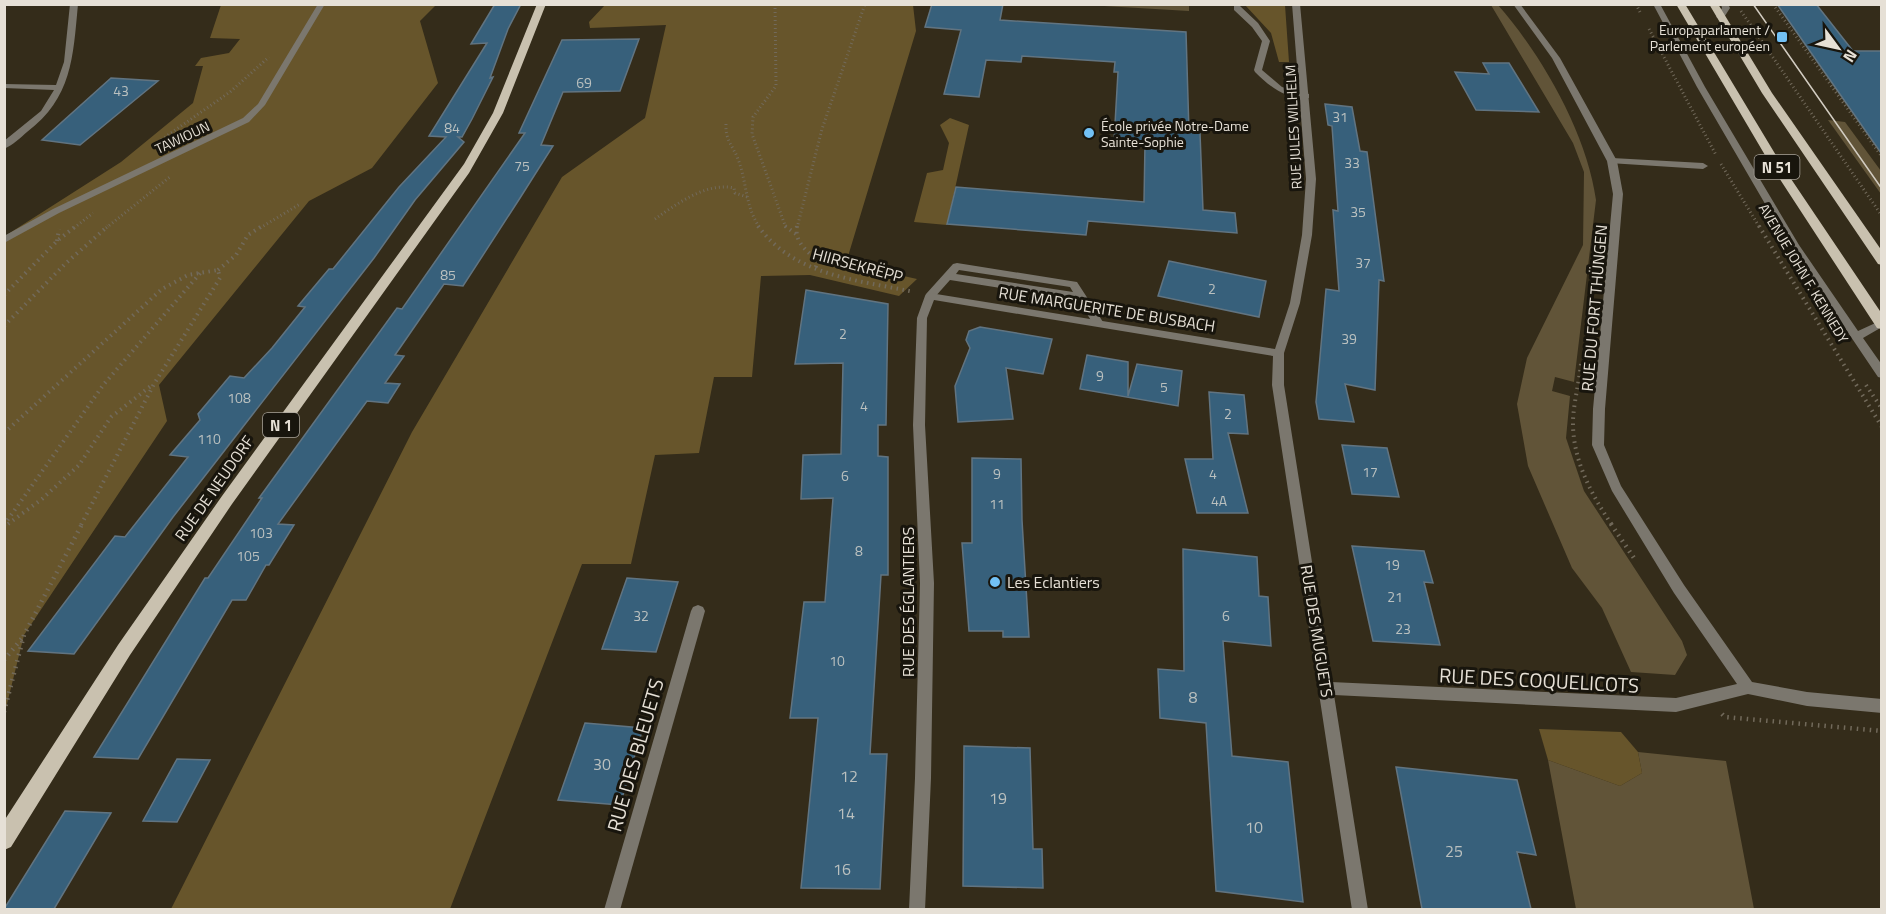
<svg xmlns="http://www.w3.org/2000/svg" width="1886" height="914" viewBox="0 0 1886 914" font-family="'Titillium Web',sans-serif">
<style>
.green{fill:#615438}
.forest{fill:#67552b}
.building{fill:#37607b;stroke:#617481;stroke-width:1.5}
.lines{fill:none;stroke-linecap:round;stroke-linejoin:round}
.path-far2{stroke:#726a5b;stroke-width:3;stroke-dasharray:1 3;stroke-linecap:butt}
.path-far1{stroke:#726a5b;stroke-width:4;stroke-dasharray:1.5 4.5;stroke-linecap:butt}
.path{stroke:#726a5b;stroke-width:4.5;stroke-dasharray:1.5 5;stroke-linecap:butt}
.lane{fill:#7b776e;fill-rule:evenodd}
.street{fill:#7b776e;fill-rule:evenodd}
.primary{fill:#c9c1af;fill-rule:evenodd}
.tram{stroke:#d2ccc1;stroke-width:1.5}
.poi-dot{fill:#72c1f5;stroke:#18150d;stroke-width:2}
.labels{text-anchor:middle;dominant-baseline:central;stroke-width:6;stroke-linejoin:round;paint-order:stroke}
.far-poi-label{font-size:14px;fill:#e6e0d6;stroke:#18150d;text-anchor:end}
.number-label{font-size:14px;fill:#bac0bf}
.far-street-label{font-size:14px;fill:#e6e0d6;stroke:#18150d}
.shield{fill:#18150d;stroke:#a8a39a;stroke-width:1.5}
.shield-label{font-size:15px;font-weight:bold;fill:#e6e0d6}
.street-label{font-size:16px;fill:#e6e0d6;stroke:#18150d}
.poi-label{font-size:16px;fill:#e6e0d6;stroke:#18150d;text-anchor:start}
.near-number-label{font-size:16px;fill:#bac0bf}
.near-street-label{font-size:20px;fill:#e6e0d6;stroke:#18150d}
</style>
<rect width="100%" height="100%" fill="#342c1a"/>
<g class="green">
<polygon points="1087,5 1189,5 1189,11"/>
<path d="M1491,5H1498C1542,55 1587,134 1596,200L1574,382L1555,377L1552,391L1570,396L1566,438L1584,491L1682,641L1687,655L1675,675L1631,672L1602,608L1572,568L1528,466L1517,404L1527,358L1583,245L1584,172L1573,143Z"/>
<polygon points="1828,120 1845,122 1881,171 1881,194"/>
<polygon points="1638,752 1726,761 1754,909 1576,909 1548,760 1620,786 1642,773"/>
</g>
<g class="forest">
<polygon points="221,5 436,5 420,21 438,83 372,168 309,201 159,385 167,421 24,635 5,712 5,236 121,162 193,103 203,66 195,66 201,58 229,53 240,39 210,38"/>
<polygon points="605,5 913,5 916,31 846,263 917,279 899,296 810,275 761,276 752,377 714,377 699,453 655,455 631,564 582,564 450,909 171,909 412,432 562,177 645,118 666,25 590,28 589,22"/>
<polygon points="1245,5 1285,5 1289,62 1279,62 1271,33"/>
<polygon points="950,118 969,125 947,225 914,222 927,173 943,170 949,143 940,125"/>
<polygon points="1539,729 1621,732 1638,752 1642,773 1620,786 1548,760"/>
</g>
<g class="building">
<polygon points="495,4 521,4 508,29 490,78 493,77 472,119 462,137 458,137 464,142 415,200 374,258 173,517 74,654 28,651 115,536 125,537 188,457 170,455 200,420 198,414 230,376 244,378 272,348 305,307 298,306 329,269 333,269 399,187 446,137 429,136 487,43 471,44"/>
<polygon points="932,4 1003,4 1000,20 1186,32 1189,132 1200,133 1203,210 1235,213 1237,233 1088,221 1086,235 947,224 956,187 1144,202 1145,143 1114,141 1118,72 1114,72 1115,62 1022,56 1021,62 986,60 979,97 944,94 961,30 925,27"/>
<polygon points="1777,4 1816,4 1853,51 1881,51 1881,153"/>
<polygon points="639,39 620,91 563,92 541,145 553,146 520,198 463,286 444,284 395,355 404,356 385,383 400,384 388,403 367,401 278,524 294,525 269,565 266,565 246,600 232,600 138,759 94,757 205,578 208,578 262,498 259,498 397,308 402,309 525,133 519,133 562,40"/>
<polygon points="1483,63 1509,63 1539,112 1476,110 1455,72 1489,74"/>
<polygon points="111,78 158,81 80,145 42,140"/>
<polygon points="1325,104 1352,107 1360,151 1367,152 1384,281 1379,280 1375,390 1345,384 1354,422 1319,419 1316,402 1326,289 1339,291 1333,210 1338,211 1332,126 1328,125"/>
<polygon points="1169,261 1266,281 1259,317 1158,296"/>
<polygon points="806,290 888,304 886,425 878,425 878,456 888,457 888,575 881,575 870,754 887,754 880,889 801,888 818,718 790,718 804,602 825,602 833,498 801,499 803,455 841,454 843,363 795,364"/>
<polygon points="980,327 1052,339 1043,374 1006,368 1013,419 958,422 955,386 970,348 966,340 969,331"/>
<polygon points="1087,355 1128,362 1128,396 1137,364 1182,371 1178,406 1080,389"/>
<polygon points="1209,392 1244,395 1248,434 1228,433 1248,513 1197,513 1185,459 1213,459"/>
<polygon points="1342,445 1387,448 1399,497 1352,494"/>
<polygon points="972,458 1021,459 1022,520 1029,637 1003,637 1003,631 969,631 962,543 972,543"/>
<polygon points="1352,546 1424,551 1433,583 1424,582 1440,645 1373,641"/>
<polygon points="1183,549 1257,557 1259,596 1268,597 1271,646 1223,641 1232,756 1288,762 1303,902 1216,891 1206,723 1160,718 1158,669 1184,671"/>
<polygon points="627,578 678,582 656,652 602,649"/>
<polygon points="585,723 643,728 620,805 558,800"/>
<polygon points="964,746 1030,748 1033,849 1042,849 1043,888 963,886"/>
<polygon points="177,759 210,760 177,822 143,821"/>
<polygon points="1396,767 1517,780 1536,855 1517,852 1531,909 1422,909"/>
<polygon points="65,811 111,813 54,909 4,909"/>
</g>
<g class="lines">
<g class="path-far2">
<polyline points="775,4 776,86 753,117 752,134 786,228"/>
<polyline points="1636,4 1640,12"/>
<polyline points="1773,4 1882,157"/>
<polyline points="1741,11 1882,216"/>
<polyline points="1649,29 1716,155"/>
<path d="M726,124C725,140 733,146 738,159C747,182 745,207 760,228"/>
<polyline points="158,142 230,92 269,57"/>
<polyline points="1721,164 1760,228"/>
<path d="M655,219C677,204 706,182 734,188L735,193L747,197"/>
<polyline points="74,228 93,213"/>
<polyline points="106,228 171,176"/>
<polyline points="260,228 300,204"/>
<polyline points="797,228 822,129 865,4"/>
</g>
<g class="path-far1">
<path d="M758,226C794,276 858,280 914,292"/>
<polyline points="785,226 796,234"/>
<path d="M797,226C794,242 807,251 818,261L815,269"/>
<polyline points="1759,226 1882,427"/>
<polyline points="57,241 59,229"/>
<polyline points="218,270 236,255 248,235 262,226"/>
<polyline points="4,295 57,241 76,226"/>
<polyline points="4,326 64,265 108,226"/>
<path d="M1581,364C1579,383 1574,401 1573,420C1572,459 1591,494 1612,525"/>
<polyline points="1866,385 1882,409"/>
<polyline points="4,433 162,289 188,275 218,270 220,278 154,384 81,525"/>
<polyline points="8,524 42,499 79,465 111,417 152,385"/>
<polyline points="4,525 104,384 203,270"/>
</g>
<g class="path">
<polyline points="1611,524 1636,561"/>
<polyline points="4,660 23,637"/>
<polyline points="4,712 24,635 82,524"/>
<polyline points="1722,714 1725,717 1882,731"/>
</g>
<g class="lane">
<polygon points="318,4 325,4 265,105 249,122 59,213 4,243 4,236 53,209 243,118 258,104"/>
<path d="M1234,6H1240L1258,23L1270,41L1262,70L1282,87L1309,94V98C1287,100 1270,87 1255,72L1254,70L1262,41L1252,27L1234,10Z"/>
<polygon points="1612,158 1703,163 1708,166 1703,169 1609,163 1609,159"/>
<path d="M957,263L1077,282L1103,322L1102,325H1094L1078,300L950,280L934,298H926L925,296L926,294L953,264ZM959,270L1070,287L1073,292L956,274Z"/>
</g>
<g class="street">
<path d="M70,4H78C73,58 72,98 27,132C20,138 13,145 4,149V141L41,111L54,90L4,88V84L56,85L64,62Z"/>
<polygon points="1292,4 1300,4 1316,179 1312,235 1300,303 1284,353 1284,385 1331,682 1676,698 1737,684 1674,593 1612,491 1592,445 1593,409 1613,194 1607,161 1552,58 1513,4 1520,4 1560,58 1617,161 1623,194 1605,409 1604,445 1621,486 1684,585 1752,682 1807,692 1882,699 1882,713 1807,706 1748,694 1676,712 1334,695 1368,910 1352,910 1272,385 1273,356 934,300 927,318 925,425 934,583 931,778 925,910 909,910 915,778 920,583 913,425 917,318 925,296 930,293 1275,349 1290,303 1302,235 1306,179"/>
<polygon points="1653,4 1660,4 1705,87 1799,245 1858,331 1882,320 1882,327 1863,338 1882,365 1882,378 1878,377 1789,245 1697,87"/>
<polygon points="1721,4 1728,4 1730,8 1723,19 1720,19 1716,17 1722,8"/>
<polygon points="698,605 703,607 705,611 620,910 604,910 691,611 693,607"/>
</g>
<g class="primary">
<polygon points="537,4 546,4 503,113 469,173 232,504 130,655 11,847 4,850 4,821 118,645 222,496 464,164 493,113"/>
<polygon points="1676,4 1685,4 1783,167 1882,314 1882,329 1877,328 1772,167"/>
<polygon points="1709,4 1718,4 1772,93 1882,251 1882,265 1878,264 1762,93"/>
</g>
<polyline class="tram" points="1753,4 1882,189"/>
</g>
<g class="poi-dot">
<rect x="1776" y="31" width="12" height="12" rx="3"/>
<circle cx="1089" cy="133" r="6"/>
<circle cx="995" cy="582" r="6"/>
</g>
<g class="labels">
<g class="far-poi-label">
<text x="1770" y="29">Europaparlament /<tspan x="1770" dy="16">Parlement européen</tspan></text>
<text x="1101" y="125" text-anchor="start">École privée Notre-Dame<tspan x="1101" dy="16">Sainte-Sophie</tspan></text>
</g>
<g class="number-label">
<text x="584" y="82">69</text>
<text x="121" y="90">43</text>
<text x="1340" y="116">31</text>
<text x="452" y="127">84</text>
<text x="1352" y="162">33</text>
<text x="522" y="165">75</text>
<text x="1358" y="211">35</text>
<text x="1363" y="262">37</text>
<text x="448" y="274">85</text>
<text x="1212" y="288">2</text>
<text x="843" y="333">2</text>
<text x="1349" y="338">39</text>
<text x="1100" y="375">9</text>
<text x="1164" y="386">5</text>
<text x="239" y="397">108</text>
<text x="864" y="405">4</text>
<text x="1228" y="413">2</text>
<text x="209" y="438">110</text>
<text x="1370" y="471">17</text>
<text x="997" y="473">9</text>
<text x="1213" y="473">4</text>
<text x="845" y="475">6</text>
<text x="1219" y="500">4A</text>
<text x="997" y="503">11</text>
<text x="261" y="532">103</text>
<text x="859" y="550">8</text>
<text x="248" y="555">105</text>
<text x="1392" y="564">19</text>
<text x="1395" y="596">21</text>
<text x="641" y="615">32</text>
<text x="1226" y="615">6</text>
<text x="1403" y="628">23</text>
<text x="837" y="660">10</text>
</g>
<g class="far-street-label">
<text transform="translate(1293 127) rotate(-93)">RUE JULES WILHELM</text>
<text transform="translate(182 137) rotate(-25)">TAWIOUN</text>
<text transform="translate(1804 273) rotate(59)">AVENUE JOHN F. KENNEDY</text>
</g>
<g class="shield">
<rect x="1754.5" y="155" width="45" height="24" rx="4.5"/>
<rect x="263" y="413" width="36" height="24" rx="4.5"/>
</g>
<g class="shield-label">
<text x="1777" y="167">N 51</text>
<text x="281" y="425">N 1</text>
</g>
<g class="street-label">
<text transform="translate(858 265) rotate(15)">HIIRSEKRËPP</text>
<text transform="translate(1594 308) rotate(-85)">RUE DU FORT THÜNGEN</text>
<text transform="translate(1107 309) rotate(9)">RUE MARGUERITE DE BUSBACH</text>
<text transform="translate(214 488) rotate(-55)">RUE DE NEUDORF</text>
<text transform="translate(908 602) rotate(-90)">RUE DES ÉGLANTIERS</text>
<text transform="translate(1317 631) rotate(81)">RUE DES MUGUETS</text>
</g>
<g class="poi-label">
<text x="1007" y="582">Les Eclantiers</text>
</g>
<g class="near-number-label">
<text x="1193" y="697">8</text>
<text x="602" y="764">30</text>
<text x="849" y="776">12</text>
<text x="998" y="798">19</text>
<text x="846" y="813">14</text>
<text x="1254" y="827">10</text>
<text x="1454" y="851">25</text>
<text x="842" y="869">16</text>
</g>
<g class="near-street-label">
<text transform="translate(1539 680) rotate(3)">RUE DES COQUELICOTS</text>
<text transform="translate(635 755) rotate(-74)">RUE DES BLEUETS</text>
</g>
</g>
<rect width="1886" height="914" fill="none" stroke="#e6e0d6" stroke-width="12"/>
<g transform="translate(1838 48) rotate(123)" stroke="#18150d" stroke-width="4.5" paint-order="stroke">
<path d="M0-4.5L10 22L0 15L-10 22Z" fill="#e6e0d6"/>
<text y="-9" font-size="16" font-weight="bold" text-anchor="middle" fill="#e6e0d6">N</text>
</g>
</svg>
